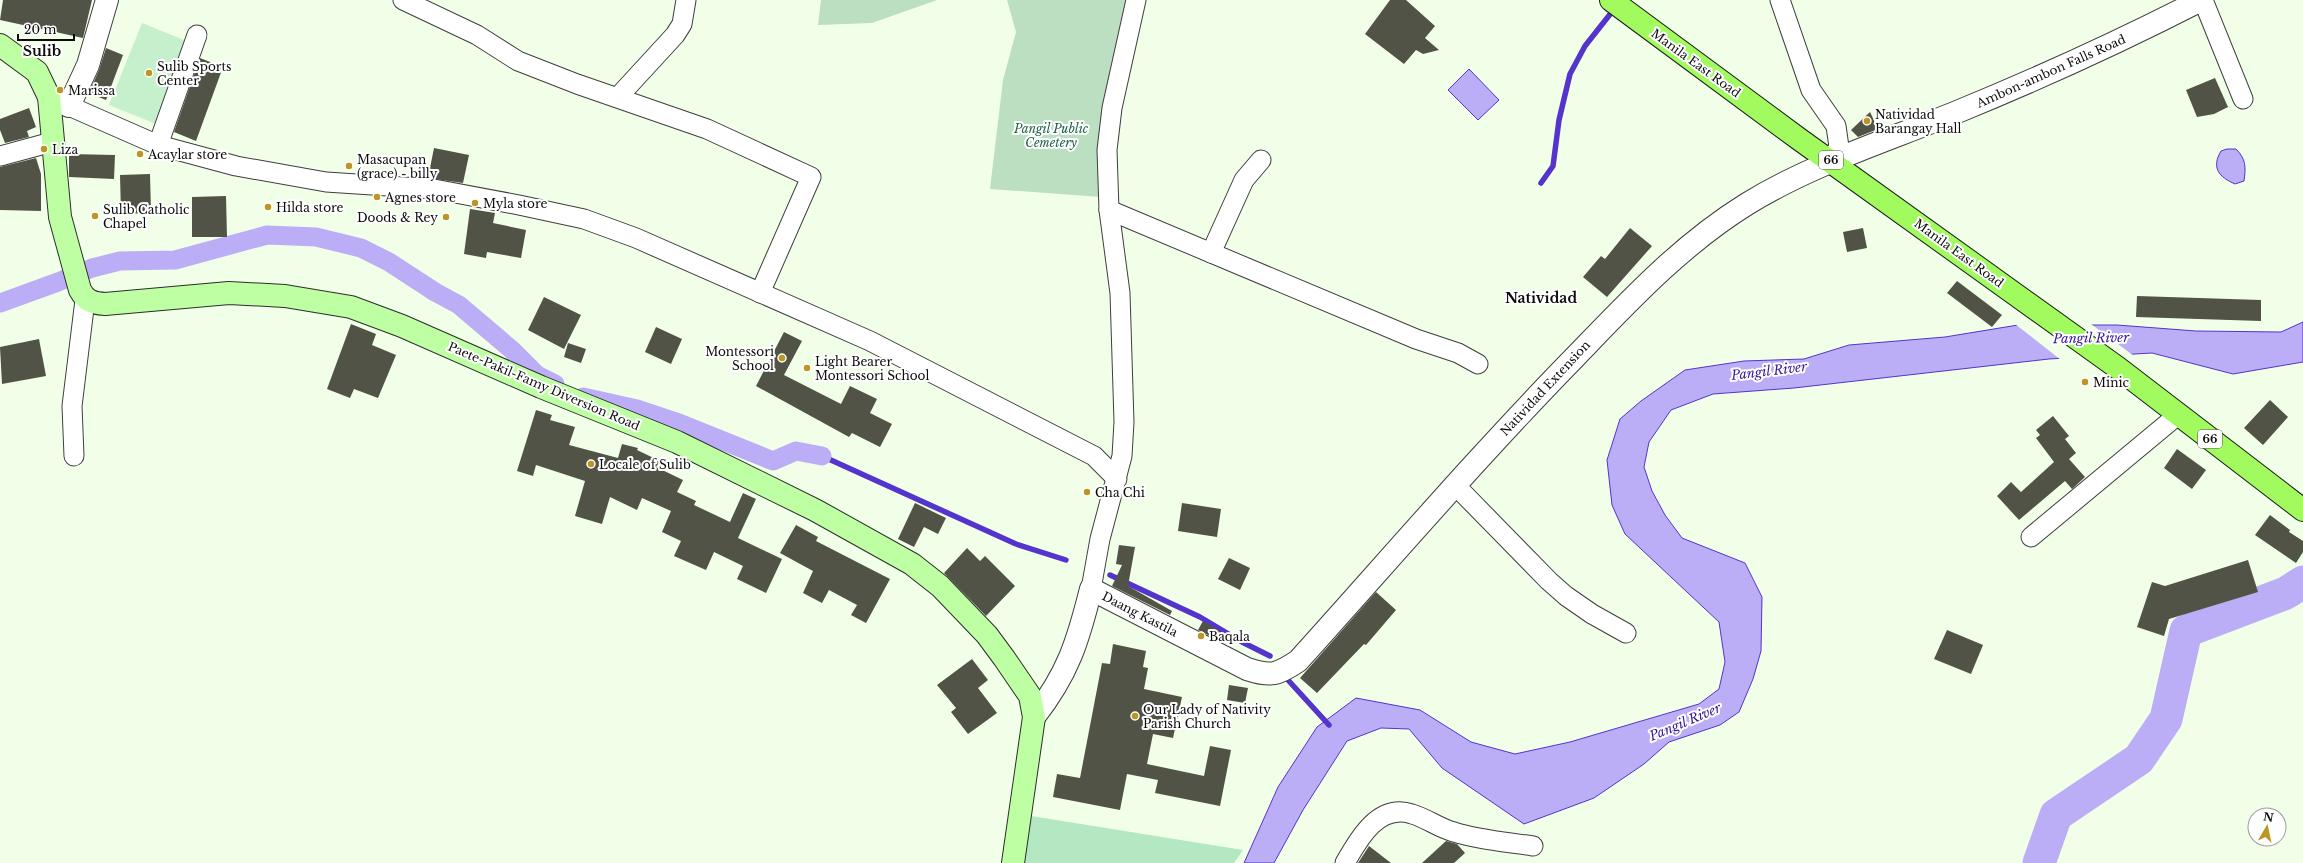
<svg xmlns="http://www.w3.org/2000/svg" width="2303" height="863" viewBox="0 0 2303 863" font-family="'Libre Baskerville',serif">
<style>
.green{fill:#b3e8c2}
.cemetery{fill:#bbdfc0}
.pitch{fill:#c5f0cb}
.water{fill:#bbadf6;stroke:#5434cd}
.pier{fill:#f1ffe8}
.lines{fill:none;stroke-linecap:round;stroke-linejoin:round}
.stream{stroke:#5434cd;stroke-width:5.5}
.canal{stroke:#bbadf6;stroke-width:19}
.river{stroke:#bbadf6;stroke-width:33}
.building{fill:#515347}
.minor-casing{stroke:#3e3e3e;stroke-width:21}
.tertiary-casing{stroke:#3e3e3e;stroke-width:24}
.secondary-casing{stroke:#2d2d2d;stroke-width:24}
.primary-casing{stroke:#1c1c1c;stroke-width:24}
.minor{stroke:#fff;stroke-width:19}
.tertiary{stroke:#fff;stroke-width:22}
.secondary{stroke:#bfffa3;stroke-width:22}
.primary{stroke:#a1fa5e;stroke-width:22}
.poi-dot{fill:#ba9623;stroke:#fff;stroke-width:1.5}
.labels{text-anchor:middle;dominant-baseline:central;stroke-width:4;stroke-linejoin:round;paint-order:stroke}
.shield{fill:#fff;stroke:#545454;stroke-width:1}
.shield-label{font-size:11px;font-weight:bold;fill:#0b0b0b}
.street-label{font-size:12px;fill:#0b0b0b;stroke:#fff}
.poi-label{font-size:12px;fill:#0b0b0b;stroke:#fff;text-anchor:start}
.park-label{font-size:12px;font-style:italic;fill:#1c6246;stroke:#fff}
.water-label{font-size:13px;font-style:italic;fill:#36159c;stroke:#fff}
.quarter-label{font-size:14px;font-weight:bold;fill:#0b0b0b;stroke:#fff}
</style>
<rect width="100%" height="100%" fill="#f1ffe8"/>
<polygon class="green" points="1031,816 1243,850 1234,863 1023,863"/>
<g class="cemetery">
<polygon points="821,0 937,0 872,23 818,25"/>
<polygon points="1007,0 1131,0 1101,197 990,189 1003,80 1016,32"/>
</g>
<polygon class="pitch" points="142,23 189,42 156,124 109,105"/>
<g class="water">
<polygon points="1469,69 1499,100 1478,120 1448,90"/>
<path d="M2227,149H2236C2246,159 2246,167 2244,181L2235,184C2219,177 2211,168 2221,151Z"/>
<polygon points="2303,322 2303,362 2233,374 2152,353 2049,359 1794,388 1713,394 1671,410 1649,442 1644,467 1652,491 1665,515 1682,538 1745,563 1762,597 1761,651 1753,679 1739,712 1720,725 1669,742 1644,764 1594,798 1524,824 1442,768 1409,729 1381,728 1347,741 1303,810 1274,863 1244,863 1278,787 1317,727 1356,698 1420,710 1471,742 1515,754 1570,742 1699,704 1719,689 1725,662 1719,622 1625,534 1612,505 1607,460 1620,419 1641,401 1685,370 1744,361 1804,359 1849,345 1945,337 2018,325 2117,325 2196,331 2281,332"/>
</g>
<polygon class="pier" points="2015,324 2091,324 2134,356 2061,360"/>
<g class="lines">
<g class="stream">
<polyline points="1541,183 1553,166 1559,120 1570,74 1585,46 1615,8"/>
<polyline points="822,456 1016,544 1066,560"/>
<polyline points="1110,575 1200,617 1242,642 1270,656"/>
<polyline points="1288,680 1329,725"/>
</g>
<g class="canal">
<polyline points="0,303 58,282 92,268 120,261 175,260 267,235 316,237 361,248 389,262 435,292 459,305 512,350 537,375 555,384"/>
<polyline points="583,397 637,409 679,423 773,461 796,451 822,456"/>
</g>
<polyline class="river" points="2039,863 2056,815 2139,759 2166,719 2186,631 2286,593 2303,582"/>
</g>
<g class="building">
<polygon points="3,0 92,0 83,38 0,20"/>
<polygon points="1390,0 1406,0 1435,26 1425,38 1439,50 1423,54 1416,50 1404,64 1365,34"/>
<polygon points="106,48 123,55 106,100 89,93 99,70"/>
<polygon points="200,58 223,67 196,141 174,132"/>
<polygon points="2215,78 2228,107 2214,114 2197,117 2186,90"/>
<polygon points="29,108 36,127 27,131 29,137 5,143 0,130 0,119"/>
<polygon points="1870,112 1878,129 1858,137 1851,130"/>
<polygon points="434,148 469,155 463,183 428,178"/>
<polygon points="69,154 115,155 114,179 69,177"/>
<polygon points="36,158 41,174 41,211 0,210 0,167"/>
<polygon points="150,174 151,213 121,214 120,175"/>
<polygon points="226,196 227,237 192,237 192,197"/>
<polygon points="470,209 495,213 493,223 526,230 521,258 487,252 486,258 464,254"/>
<polygon points="1630,228 1652,246 1607,297 1583,277 1601,256 1605,259"/>
<polygon points="1863,228 1867,248 1847,252 1843,232"/>
<polygon points="1957,281 2002,315 1992,327 1947,293"/>
<polygon points="2137,296 2261,300 2261,321 2136,317"/>
<polygon points="544,297 581,315 564,349 528,330"/>
<polygon points="351,324 376,334 372,345 396,355 378,398 354,389 350,398 327,389"/>
<polygon points="656,327 682,339 671,364 645,352"/>
<polygon points="784,332 802,341 784,375 841,404 850,386 877,399 870,413 892,424 880,447 852,433 849,437 756,386"/>
<polygon points="39,339 46,376 2,384 0,347"/>
<polygon points="568,343 586,349 581,363 564,357"/>
<polygon points="2270,400 2288,417 2263,445 2244,428"/>
<polygon points="536,410 552,415 550,420 575,427 569,445 618,458 622,444 638,448 637,450 660,461 656,467 683,480 677,492 696,501 694,505 730,522 743,493 756,499 738,538 782,559 766,593 737,579 743,566 714,552 706,570 674,556 681,541 662,532 671,511 642,498 637,510 610,497 602,524 575,516 585,481 536,465 533,476 517,471"/>
<polygon points="2053,416 2069,436 2065,439 2076,453 2069,459 2085,477 2072,489 2065,481 2019,520 1997,496 2011,482 2021,492 2054,462 2036,438 2040,435 2036,430"/>
<polygon points="2177,449 2206,470 2192,489 2164,468"/>
<polygon points="915,503 946,518 938,534 924,527 914,547 898,539"/>
<polygon points="1182,503 1221,509 1217,537 1178,531"/>
<polygon points="2270,515 2290,530 2289,532 2303,541 2303,552 2296,563 2255,535"/>
<polygon points="796,525 818,537 816,541 890,579 866,623 851,615 857,605 829,590 822,603 803,593 813,571 780,553"/>
<polygon points="1119,545 1135,547 1128,586 1172,611 1170,615 1112,586 1122,565 1116,564"/>
<polygon points="967,548 980,561 985,556 1015,586 986,616 944,573"/>
<polygon points="1229,558 1250,568 1240,590 1218,579"/>
<polygon points="2248,560 2258,592 2169,619 2164,636 2137,627 2152,582 2165,586"/>
<polygon points="1376,592 1396,610 1366,645 1364,644 1317,693 1300,678"/>
<polygon points="1203,621 1222,632 1218,640 1198,630"/>
<polygon points="1947,630 1983,645 1971,674 1934,659"/>
<polygon points="1113,644 1146,651 1143,667 1148,668 1144,689 1182,697 1173,738 1153,734 1147,764 1204,776 1210,746 1231,750 1220,806 1155,793 1158,780 1127,774 1120,810 1053,797 1057,774 1080,778 1102,663 1110,664"/>
<polygon points="972,659 988,680 978,688 997,713 968,734 951,712 956,708 937,685"/>
<polygon points="1229,685 1248,688 1245,703 1227,700"/>
<polygon points="1446,841 1457,844 1465,853 1454,863 1422,863"/>
<polygon points="1369,846 1391,863 1358,863"/>
</g>
<g class="lines">
<g class="minor-casing">
<g id="minor">
<polyline points="403,0 477,35 518,61 577,84 707,129 811,177 760,293"/>
<polyline points="1780,0 1811,90 1836,126 1839,147 1831,160"/>
<polyline points="2203,0 2243,99"/>
<polyline points="618,97 675,35 682,24 686,0"/>
<polyline points="69,106 158,145 236,166 326,182 434,189 519,205 584,219 636,238 870,341 1094,456 1117,479"/>
<polyline points="158,145 197,35"/>
<polyline points="0,156 52,142"/>
<polyline points="1109,210 1416,339 1458,353 1478,364"/>
<polyline points="1211,253 1244,180 1261,160"/>
<polyline points="74,456 72,406 85,300"/>
<polyline points="1456,486 1549,581 1566,596 1592,614 1626,633"/>
<polyline points="2031,537 2179,414"/>
<polyline points="1091,589 1100,539 1122,456 1124,422 1120,293 1109,210 1107,150 1112,108 1136,0"/>
<path d="M1345,863C1359,838 1379,803 1412,814C1426,818 1439,828 1454,832C1479,840 1507,842 1533,846"/>
</g>
</g>
<g class="tertiary-casing">
<g id="tertiary">
<polyline points="49,97 69,106 88,65 107,0"/>
<path d="M1034,717C1068,674 1078,641 1091,589L1247,669C1271,677 1277,675 1298,661C1390,559 1480,454 1576,356C1629,301 1681,245 1747,204C1812,164 1886,141 1957,112C2040,78 2121,41 2201,0"/>
</g>
</g>
<g class="secondary-casing">
<path id="secondary" d="M0,45L37,72L49,97L60,217L80,290C86,301 92,303 105,304L229,293L285,296L351,307L402,326L541,387L677,442L815,510L912,564L940,586L987,635L1004,658L1030,696L1034,717L1013,863"/>
</g>
<g class="primary-casing">
<polyline id="primary" points="1611,0 1799,139 2118,368 2303,510"/>
</g>
<use href="#minor" class="minor"/>
<use href="#tertiary" class="tertiary"/>
<use href="#secondary" class="secondary"/>
<use href="#primary" class="primary"/>
</g>
<g class="poi-dot">
<circle cx="149" cy="73" r="4"/>
<circle cx="60" cy="90" r="4"/>
<circle cx="1867" cy="121" r="4"/>
<circle cx="44" cy="149" r="4"/>
<circle cx="140" cy="154" r="4"/>
<circle cx="349" cy="166" r="4"/>
<circle cx="377" cy="197" r="4"/>
<circle cx="475" cy="203" r="4"/>
<circle cx="268" cy="207" r="4"/>
<circle cx="95" cy="216" r="4"/>
<circle cx="446" cy="217" r="4"/>
<circle cx="782" cy="358" r="4"/>
<circle cx="807" cy="368" r="4"/>
<circle cx="2085" cy="382" r="4"/>
<circle cx="591" cy="464" r="4"/>
<circle cx="1087" cy="492" r="4"/>
<circle cx="1201" cy="636" r="4"/>
<circle cx="1135" cy="716" r="4"/>
</g>
<g class="labels">
<g class="shield">
<rect x="1819" y="151" width="24" height="18" rx="3"/>
<rect x="2198" y="430" width="24" height="18" rx="3"/>
</g>
<g class="shield-label">
<text x="1831" y="160">66</text>
<text x="2210" y="439">66</text>
</g>
<g class="street-label">
<text transform="translate(1696 63) rotate(36)">Manila East Road</text>
<text transform="translate(2051 71) rotate(-24)">Ambon-ambon Falls Road</text>
<text transform="translate(1959 253) rotate(36)">Manila East Road</text>
<text transform="translate(544 386) rotate(23)">Paete-Pakil-Famy Diversion Road</text>
<text transform="translate(1545 388) rotate(-47)">Natividad Extension</text>
<text transform="translate(1140 614) rotate(27)">Daang Kastila</text>
</g>
<g class="poi-label">
<text x="157" y="66">Sulib Sports<tspan x="157" dy="14">Center</tspan></text>
<text x="68" y="90">Marissa</text>
<text x="1875" y="114">Natividad<tspan x="1875" dy="14">Barangay Hall</tspan></text>
<text x="52" y="149">Liza</text>
<text x="148" y="154">Acaylar store</text>
<text x="357" y="159">Masacupan<tspan x="357" dy="14">(grace) - billy</tspan></text>
<text x="385" y="197">Agnes store</text>
<text x="483" y="203">Myla store</text>
<text x="276" y="207">Hilda store</text>
<text x="103" y="209">Sulib Catholic<tspan x="103" dy="14">Chapel</tspan></text>
<text x="438" y="217" text-anchor="end">Doods &amp; Rey</text>
<text x="774" y="351" text-anchor="end">Montessori<tspan x="774" dy="14">School</tspan></text>
<text x="815" y="361">Light Bearer<tspan x="815" dy="14">Montessori School</tspan></text>
<text x="2093" y="382">Minic</text>
<text x="599" y="464">Locale of Sulib</text>
<text x="1095" y="492">Cha Chi</text>
<text x="1209" y="636">Baqala</text>
<text x="1143" y="709">Our Lady of Nativity<tspan x="1143" dy="14">Parish Church</tspan></text>
</g>
<g class="park-label">
<text x="1051" y="128">Pangil Public<tspan x="1051" dy="14">Cemetery</tspan></text>
</g>
<g class="water-label">
<text transform="translate(2091 338) rotate(-1)">Pangil River</text>
<text transform="translate(1769 371) rotate(-7)">Pangil River</text>
<text transform="translate(1685 722) rotate(-23)">Pangil River</text>
</g>
<g class="quarter-label">
<text x="42" y="51">Sulib</text>
<text x="1541" y="298">Natividad</text>
</g>
</g>
<g transform="translate(2267 827) rotate(9)"><circle r="19" fill="#ffffff" stroke="#9d9d9d"/>
<path d="M0-3L7 15L0 10L-7 15Z" fill="#ba9623"/>
<text y="-6" font-size="11" font-weight="bold" text-anchor="middle" fill="#0b0b0b">N</text>
</g>
<path d="M18 34v6h56v-6" fill="none" stroke="#0b0b0b" stroke-width="2"/>
<text x="24" y="34" font-size="12" fill="#0b0b0b" stroke="#ffffff" stroke-width="3" paint-order="stroke">20 m</text>
</svg>
